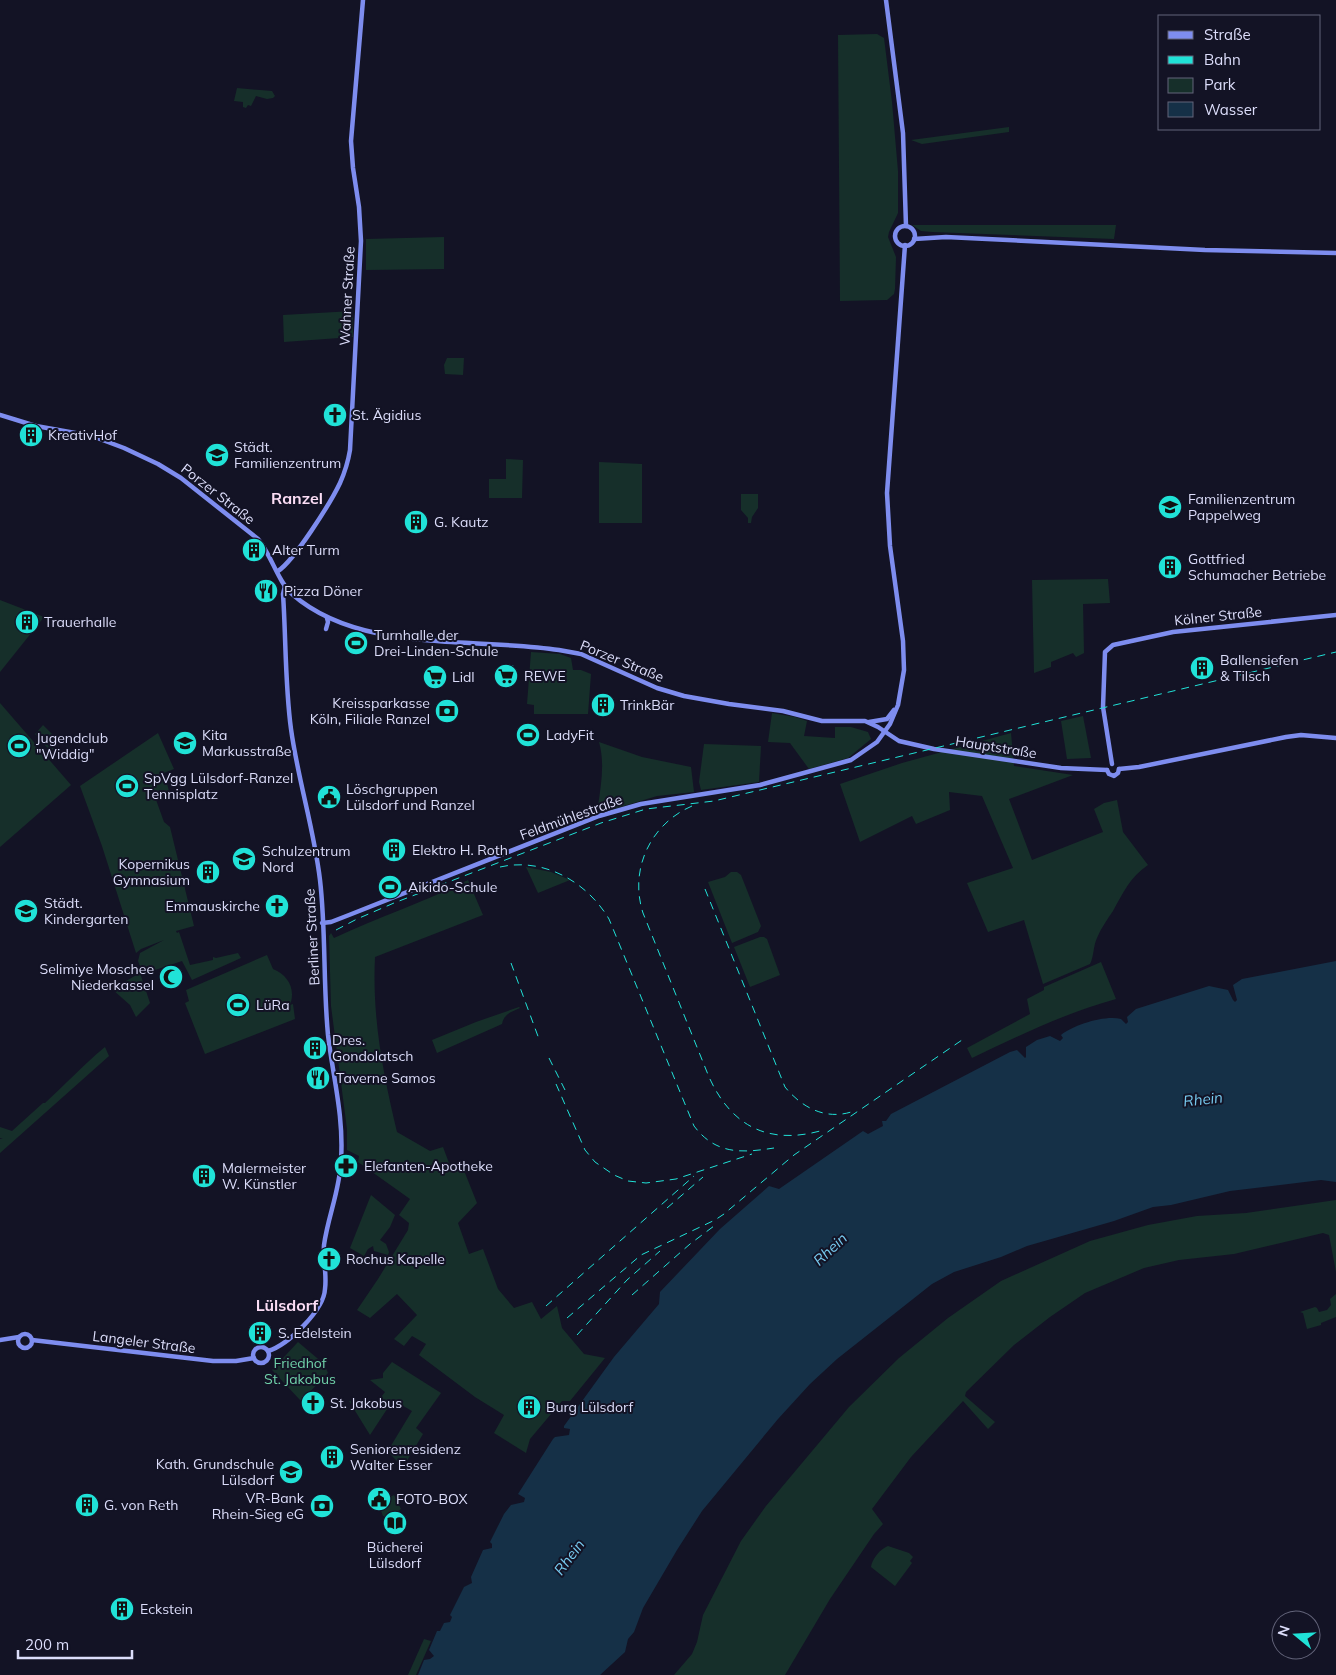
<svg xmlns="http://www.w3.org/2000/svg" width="1336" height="1675" viewBox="0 0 1336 1675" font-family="Mulish,sans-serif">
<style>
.green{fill:#162f2a}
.water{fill:#153047}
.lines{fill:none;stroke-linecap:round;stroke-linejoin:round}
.secondary{stroke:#7e8def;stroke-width:4.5}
.rail{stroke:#20e2d7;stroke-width:1;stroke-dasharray:8 6;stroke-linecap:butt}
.labels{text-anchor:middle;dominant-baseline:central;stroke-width:4;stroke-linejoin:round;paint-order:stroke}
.street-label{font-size:14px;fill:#dcddfa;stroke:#131325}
.poi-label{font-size:14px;fill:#dcddfa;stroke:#131325;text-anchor:start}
.park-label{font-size:14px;fill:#70d2aa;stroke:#131325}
.water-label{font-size:15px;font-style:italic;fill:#76c9ee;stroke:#131325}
.quarter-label{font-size:16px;font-weight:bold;fill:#fbddf5;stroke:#131325}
</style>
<rect width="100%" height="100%" fill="#131325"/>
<g class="green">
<polygon points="877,34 884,38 892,102 898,171 898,213 889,232 888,237 896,257 895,289 894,294 887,300 840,301 838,35"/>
<polygon points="237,88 272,91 275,96 273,98 267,99 256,96 251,106 248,105 246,108 243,107 243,102 234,101"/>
<polygon points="1009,127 1009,132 922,144 911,140"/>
<polygon points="912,225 1116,225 1114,239 932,232 921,231"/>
<polygon points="444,237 444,269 366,270 366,239"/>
<polygon points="353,311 353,337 284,342 283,315"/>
<polygon points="447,358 464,358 463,375 445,374 444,365"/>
<polygon points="506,459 523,460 522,498 489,498 489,479 506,479"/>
<polygon points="599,462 642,464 642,523 599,523"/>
<polygon points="741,494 758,494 758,508 752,517 751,523 748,523 748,518 741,510"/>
<polygon points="1108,579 1110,603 1083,604 1084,653 1076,657 1073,653 1051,662 1051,667 1034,673 1032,580"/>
<polygon points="0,600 44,617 0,672"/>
<polygon points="531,652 560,654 571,658 573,670 581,670 591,674 588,714 534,714 534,705 527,704"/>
<polygon points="0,703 71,785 0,847"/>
<polygon points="772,713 795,717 807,721 804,736 835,738 835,727 851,727 868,732 871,739 848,758 809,769 790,743 768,742"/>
<polygon points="1083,716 1091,758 1067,759 1061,721"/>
<polygon points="43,725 59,741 51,752 35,734"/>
<polygon points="158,733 174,769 164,773 169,791 155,797 164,822 170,827 194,926 176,931 177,933 179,932 190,965 213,960 213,957 216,958 238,953 241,958 192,980 182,961 143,974 138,961 140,953 164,940 141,949 136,953 102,846 80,786"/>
<path d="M1011,733L1014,766L1073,775L1009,799L1032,860L1103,832L1094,809L1104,803L1117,800L1123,832L1148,865C1130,877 1123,893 1113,911C1107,920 1101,928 1097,938C1093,946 1094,957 1090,964L1043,984L1024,920L988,932L967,883L1013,868L982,796L949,792L950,810L916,824L912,816L860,842L840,784L902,763Z"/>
<path d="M599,742L642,757L691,767L694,792L657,796L604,812L598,806C601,785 605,763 599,742Z"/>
<polygon points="704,744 761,746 759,782 701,790 699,782"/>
<polygon points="526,867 551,872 570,880 538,893"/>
<polygon points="731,872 737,872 741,875 761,926 758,932 732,943 708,882 725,877"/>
<path d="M468,880L483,915L375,957C372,1018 383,1073 397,1132L430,1151L443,1147L449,1163L465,1173L477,1203L458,1223L469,1254L483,1249L498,1289L514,1308L532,1302L541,1319L557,1306L562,1328L584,1354L605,1358L570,1401H562L530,1439L526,1453L494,1433L504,1415L475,1397L419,1355L426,1344L412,1336L404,1346L394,1339L417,1315L397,1294L370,1318L357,1310L378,1279L408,1230L409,1223L399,1215L410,1199L358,1162L359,1156L347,1150V1129L331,1006L329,936L331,933L334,938C378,917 425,902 468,880Z"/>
<polygon points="760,937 764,937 767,939 780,975 750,987 734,947"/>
<path d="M267,955L273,969C288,975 296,989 290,1005L293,1004L295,1019L205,1054L185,1003L189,1001L186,990Z"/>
<path d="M1101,962L1116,999C1065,1013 1018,1036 972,1058L967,1048L1030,1014L1027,999L1044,990V987Z"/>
<polygon points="140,973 150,1003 136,1017 130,1005 112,989"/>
<path d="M519,1007L520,1008C511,1012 504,1014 502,1024L437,1053L432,1040L476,1022Z"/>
<path d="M105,1047L109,1056L0,1153V1139H3L0,1138V1127L12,1131L43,1103H45C65,1085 84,1064 105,1047Z"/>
<polygon points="371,1195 395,1215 390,1227 380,1240 386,1244 389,1252 388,1255 374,1251 373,1246 368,1249 364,1256 350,1248"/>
<polygon points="1336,1200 1336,1272 1329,1235 1323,1233 1234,1254 1179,1260 1144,1268 1085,1293 1050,1317 1014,1345 966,1392 965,1396 995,1422 988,1429 963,1401 911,1457 872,1509 883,1524 874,1534 830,1599 785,1675 674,1675 692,1654 697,1642 703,1615 741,1541 766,1506 849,1407 899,1358 948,1318 1001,1281 1090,1241 1148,1225 1197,1216 1246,1213"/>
<polygon points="1336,1294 1336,1317 1321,1323 1321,1325 1307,1329 1303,1313 1300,1312 1315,1307 1317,1308 1319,1312 1327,1310 1331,1305 1330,1299"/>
<polygon points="298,1342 324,1364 328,1373 301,1401 272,1370"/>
<polygon points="392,1362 441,1393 416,1428 423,1434 405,1464 400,1464 386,1450 389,1449 412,1411 393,1400 370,1435 349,1401 363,1399 372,1409 385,1392 370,1380 383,1378 383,1373"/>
<polygon points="394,1495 401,1509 386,1519 387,1516 383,1516 378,1503"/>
<path d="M888,1546L909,1553L913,1557L910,1561L912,1563L895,1586L871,1567C872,1559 880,1549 888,1546Z"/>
<polygon points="424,1639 431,1641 416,1675 408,1675"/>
</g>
<path class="water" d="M1336,961V1182L1321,1180L1230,1191L1171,1205L1153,1207L1114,1221L1027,1246L1001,1257L954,1272L932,1284L837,1359L810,1384L778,1419L702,1511L677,1550L643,1608L634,1632L628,1639L625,1652L600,1675H418L424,1660L430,1659L434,1656L429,1650L437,1631H440L444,1623L450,1622L452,1617L450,1615L464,1587L472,1583L471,1577L483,1550L492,1548V1544L490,1542L504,1514L511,1505L524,1502L525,1498L518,1494L553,1439L555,1437L569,1435L570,1429L564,1428V1426L614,1357L659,1304L660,1292L720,1229L769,1186L779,1189L863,1131L868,1134L883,1126L882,1121H886L891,1114L1010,1052L1017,1050L1025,1058L1026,1057V1047L1037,1040L1050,1036L1060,1041L1063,1038L1061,1035C1074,1025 1104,1015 1121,1019L1126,1024L1128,1022L1127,1017L1136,1009L1209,986L1228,990L1233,1000L1235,1002L1237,1000L1233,985L1242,979Z"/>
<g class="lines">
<g class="secondary">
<polyline points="886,0 903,133 906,226"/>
<circle cx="905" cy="236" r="10"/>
<polyline points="914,239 946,237 1205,250 1336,253"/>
<path d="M0,415L36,426L92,436L124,448L158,464L181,478L258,539C272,556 278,582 292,594C360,654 475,637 559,650L581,654L657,688L684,696L729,704L783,711L822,721H865L878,727L899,741L934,749L1061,768L1107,770"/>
<path d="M278,571C294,561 331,502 340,483C345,472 348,462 350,450L361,241L359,207L353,168L351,141L363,0"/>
<polyline points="326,629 328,622 327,618"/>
<polyline points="869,722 887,719 894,710"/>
<polyline points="1112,764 1103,707 1105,652 1113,645 1173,632 1336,615"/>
<polyline points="1119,769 1139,767 1286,737 1301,735 1336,738"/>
<polyline points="1107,770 1109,774 1114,776 1118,773 1119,769"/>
<polyline points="322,923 331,922 349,915 599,816 641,804 760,785 851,760 877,742 890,724 898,705 904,670 903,641 890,546 887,493 905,245"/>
<circle cx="25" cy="1341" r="7"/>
<polyline points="0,1340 19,1337"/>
<polyline points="32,1340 213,1361 236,1361 254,1358"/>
<circle cx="261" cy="1355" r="8"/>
<path d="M268,1351C288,1345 324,1310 325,1289C327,1275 323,1260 324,1245C328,1216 340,1190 341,1160C344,1117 333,1077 328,1035C323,983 326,931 320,880C314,829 298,780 291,729C285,685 286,639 283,594L285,586"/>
</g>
<g class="rail">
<path d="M692,806C650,824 629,870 643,913L709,1077C731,1126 768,1145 820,1131"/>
<path d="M500,867C544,857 587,882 609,919L694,1126C716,1155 742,1153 774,1148"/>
<path d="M705,889L785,1087C802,1108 827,1121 854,1111"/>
<polyline points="336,930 357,919 394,903 601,823 646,809 714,801 1336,652"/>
<polyline points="511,963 539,1039"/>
<polyline points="549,1058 565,1090"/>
<polyline points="556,1084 585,1150 595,1162 614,1175 628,1181 646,1183 676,1179 752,1154"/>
<polyline points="667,1208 703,1177"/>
<polyline points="632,1295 690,1244 714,1226"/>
<polyline points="546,1306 694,1176"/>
<polyline points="567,1318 641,1255 715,1220 724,1214 794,1155 962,1040"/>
<polyline points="577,1335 627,1280 660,1251"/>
</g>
</g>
<defs>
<g id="church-disc" transform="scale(1.25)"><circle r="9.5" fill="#20e2d7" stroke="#131325"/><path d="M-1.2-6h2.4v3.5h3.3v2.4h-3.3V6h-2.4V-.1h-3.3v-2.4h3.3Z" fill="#111"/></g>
<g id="building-disc" transform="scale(1.25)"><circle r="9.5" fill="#20e2d7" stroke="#131325"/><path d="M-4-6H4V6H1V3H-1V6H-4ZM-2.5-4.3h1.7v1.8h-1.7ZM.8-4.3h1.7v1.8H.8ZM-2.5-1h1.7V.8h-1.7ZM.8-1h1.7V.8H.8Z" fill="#111"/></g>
<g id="school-disc" transform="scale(1.25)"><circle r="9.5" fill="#20e2d7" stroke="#131325"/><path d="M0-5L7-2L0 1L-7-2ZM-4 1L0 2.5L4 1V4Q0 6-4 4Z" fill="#111"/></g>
<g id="restaurant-disc" transform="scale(1.25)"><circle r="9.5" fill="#20e2d7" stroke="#131325"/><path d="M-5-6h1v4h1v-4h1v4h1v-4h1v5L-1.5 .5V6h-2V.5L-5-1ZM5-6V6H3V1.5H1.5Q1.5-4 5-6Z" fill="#111"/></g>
<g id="stadium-disc" transform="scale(1.25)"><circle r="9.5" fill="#20e2d7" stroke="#131325"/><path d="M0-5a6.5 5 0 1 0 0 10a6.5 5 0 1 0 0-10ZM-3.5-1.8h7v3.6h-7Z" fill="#111"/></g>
<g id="supermarket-disc" transform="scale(1.25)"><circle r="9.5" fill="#20e2d7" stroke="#131325"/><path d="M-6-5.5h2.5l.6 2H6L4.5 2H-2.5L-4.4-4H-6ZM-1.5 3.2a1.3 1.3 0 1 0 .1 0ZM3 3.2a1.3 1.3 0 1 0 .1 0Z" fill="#111"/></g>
<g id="bank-disc" transform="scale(1.25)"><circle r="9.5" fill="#20e2d7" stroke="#131325"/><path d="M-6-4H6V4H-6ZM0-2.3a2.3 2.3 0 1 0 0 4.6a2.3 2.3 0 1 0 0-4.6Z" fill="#111"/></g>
<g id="civic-disc" transform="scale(1.25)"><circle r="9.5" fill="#20e2d7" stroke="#131325"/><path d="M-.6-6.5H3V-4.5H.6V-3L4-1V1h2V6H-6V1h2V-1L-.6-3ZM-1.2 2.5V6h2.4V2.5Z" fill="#111"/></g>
<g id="mosque-disc" transform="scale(1.25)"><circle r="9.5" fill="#20e2d7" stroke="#131325"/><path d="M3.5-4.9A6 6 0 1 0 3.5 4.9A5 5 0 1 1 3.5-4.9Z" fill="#111"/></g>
<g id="pharmacy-disc" transform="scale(1.25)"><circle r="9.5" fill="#20e2d7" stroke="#131325"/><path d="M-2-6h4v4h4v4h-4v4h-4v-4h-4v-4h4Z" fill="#111"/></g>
<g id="library-disc" transform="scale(1.25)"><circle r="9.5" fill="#20e2d7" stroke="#131325"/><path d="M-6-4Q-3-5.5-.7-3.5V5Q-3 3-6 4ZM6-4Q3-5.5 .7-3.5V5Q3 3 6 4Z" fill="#111"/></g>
</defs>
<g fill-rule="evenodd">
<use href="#church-disc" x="335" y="415"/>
<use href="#building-disc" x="31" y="435"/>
<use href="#school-disc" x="217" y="455"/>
<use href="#school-disc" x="1170" y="507"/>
<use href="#building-disc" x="416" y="522"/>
<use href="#building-disc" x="254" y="550"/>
<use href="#building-disc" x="1170" y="567"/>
<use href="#restaurant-disc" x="266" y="591"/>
<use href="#building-disc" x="27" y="622"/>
<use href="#stadium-disc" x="356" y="643"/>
<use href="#building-disc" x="1202" y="668"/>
<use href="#supermarket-disc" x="506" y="676"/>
<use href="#supermarket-disc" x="435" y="677"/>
<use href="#building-disc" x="603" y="705"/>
<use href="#bank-disc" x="447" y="711"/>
<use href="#stadium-disc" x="528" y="735"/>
<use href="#school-disc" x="185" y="743"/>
<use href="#stadium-disc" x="19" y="746"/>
<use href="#stadium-disc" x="127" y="786"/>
<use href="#civic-disc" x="329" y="797"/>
<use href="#building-disc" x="394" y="850"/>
<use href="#school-disc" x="244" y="859"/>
<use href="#building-disc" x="208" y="872"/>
<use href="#stadium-disc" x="390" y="887"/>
<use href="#church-disc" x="277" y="906"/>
<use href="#school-disc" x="26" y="911"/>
<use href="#mosque-disc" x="171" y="977"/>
<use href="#stadium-disc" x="238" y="1005"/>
<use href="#building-disc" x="315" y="1048"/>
<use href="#restaurant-disc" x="318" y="1078"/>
<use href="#pharmacy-disc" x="346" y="1166"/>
<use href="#building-disc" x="204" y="1176"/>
<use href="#church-disc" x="329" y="1259"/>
<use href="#building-disc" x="260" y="1333"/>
<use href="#church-disc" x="313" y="1403"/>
<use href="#building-disc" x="529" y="1407"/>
<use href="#building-disc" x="332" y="1457"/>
<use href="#school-disc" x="291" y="1472"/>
<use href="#civic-disc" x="379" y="1499"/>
<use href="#building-disc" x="87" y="1505"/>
<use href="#bank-disc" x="322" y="1506"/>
<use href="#library-disc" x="395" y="1523"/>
<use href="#building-disc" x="122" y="1609"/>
</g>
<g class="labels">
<g class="street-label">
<text transform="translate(347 296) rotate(-87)">Wahner Straße</text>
<text transform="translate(218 494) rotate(38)">Porzer Straße</text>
<text transform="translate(1218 616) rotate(-6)">Kölner Straße</text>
<text transform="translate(622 661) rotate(22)">Porzer Straße</text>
<text transform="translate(996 747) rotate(9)">Hauptstraße</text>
<text transform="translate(571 817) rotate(-20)">Feldmühlestraße</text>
<text transform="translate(312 937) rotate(-93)">Berliner Straße</text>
<text transform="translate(144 1342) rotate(7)">Langeler Straße</text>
</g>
<g class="poi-label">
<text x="352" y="415">St. Ägidius</text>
<text x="48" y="435">KreativHof</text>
<text x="234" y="447">Städt.<tspan x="234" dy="16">Familienzentrum</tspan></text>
<text x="1188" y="499">Familienzentrum<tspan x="1188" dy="16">Pappelweg</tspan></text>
<text x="434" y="522">G. Kautz</text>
<text x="272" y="550">Alter Turm</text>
<text x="1188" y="559">Gottfried<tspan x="1188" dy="16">Schumacher Betriebe</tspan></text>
<text x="284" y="591">Pizza Döner</text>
<text x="44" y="622">Trauerhalle</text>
<text x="374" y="635">Turnhalle der<tspan x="374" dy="16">Drei-Linden-Schule</tspan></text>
<text x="1220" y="660">Ballensiefen<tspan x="1220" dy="16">&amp; Tilsch</tspan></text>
<text x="524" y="676">REWE</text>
<text x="452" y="677">Lidl</text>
<text x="430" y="703" text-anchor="end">Kreissparkasse<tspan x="430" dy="16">Köln, Filiale Ranzel</tspan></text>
<text x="620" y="705">TrinkBär</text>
<text x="202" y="735">Kita<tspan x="202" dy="16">Markusstraße</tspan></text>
<text x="546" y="735">LadyFit</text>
<text x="36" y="738">Jugendclub<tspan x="36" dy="16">"Widdig"</tspan></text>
<text x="144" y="778">SpVgg Lülsdorf-Ranzel<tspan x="144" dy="16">Tennisplatz</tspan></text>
<text x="346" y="789">Löschgruppen<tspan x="346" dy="16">Lülsdorf und Ranzel</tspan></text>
<text x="412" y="850">Elektro H. Roth</text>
<text x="262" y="851">Schulzentrum<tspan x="262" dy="16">Nord</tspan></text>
<text x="190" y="864" text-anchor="end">Kopernikus<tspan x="190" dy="16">Gymnasium</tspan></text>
<text x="408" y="887">Aikido-Schule</text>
<text x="44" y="903">Städt.<tspan x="44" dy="16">Kindergarten</tspan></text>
<text x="260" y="906" text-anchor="end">Emmauskirche</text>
<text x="154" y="969" text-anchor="end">Selimiye Moschee<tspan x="154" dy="16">Niederkassel</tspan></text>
<text x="256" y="1005">LüRa</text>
<text x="332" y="1040">Dres.<tspan x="332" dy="16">Gondolatsch</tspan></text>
<text x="336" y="1078">Taverne Samos</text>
<text x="364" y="1166">Elefanten-Apotheke</text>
<text x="222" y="1168">Malermeister<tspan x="222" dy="16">W. Künstler</tspan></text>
<text x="346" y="1259">Rochus Kapelle</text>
<text x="278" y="1333">S. Edelstein</text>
<text x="330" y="1403">St. Jakobus</text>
<text x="546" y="1407">Burg Lülsdorf</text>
<text x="350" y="1449">Seniorenresidenz<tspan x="350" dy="16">Walter Esser</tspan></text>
<text x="274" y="1464" text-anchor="end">Kath. Grundschule<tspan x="274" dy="16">Lülsdorf</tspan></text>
<text x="304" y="1498" text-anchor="end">VR-Bank<tspan x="304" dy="16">Rhein-Sieg eG</tspan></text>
<text x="396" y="1499">FOTO-BOX</text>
<text x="104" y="1505">G. von Reth</text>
<text x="395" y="1547" text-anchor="middle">Bücherei<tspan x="395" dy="16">Lülsdorf</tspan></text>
<text x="140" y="1609">Eckstein</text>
</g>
<g class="park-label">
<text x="300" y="1363">Friedhof<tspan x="300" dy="16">St. Jakobus</tspan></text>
</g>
<g class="water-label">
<text transform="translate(1203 1099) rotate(-6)">Rhein</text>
<text transform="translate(830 1249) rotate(-43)">Rhein</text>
<text transform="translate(569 1557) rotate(-53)">Rhein</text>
</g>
<g class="quarter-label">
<text x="297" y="498">Ranzel</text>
<text x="287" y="1305">Lülsdorf</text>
</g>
</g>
<rect x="1158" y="15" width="162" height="115" fill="#131325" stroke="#63647a"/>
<rect x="1168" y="31" width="25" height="8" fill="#7e8def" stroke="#63647a"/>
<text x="1204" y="40" font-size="15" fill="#dcddfa">Straße</text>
<rect x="1168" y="56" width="25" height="8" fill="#20e2d7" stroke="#63647a"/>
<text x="1204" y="65" font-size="15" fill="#dcddfa">Bahn</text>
<rect x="1168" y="78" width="25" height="15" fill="#162f2a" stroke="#63647a"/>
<text x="1204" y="90" font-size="15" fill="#dcddfa">Park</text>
<rect x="1168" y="102" width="25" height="15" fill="#153047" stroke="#63647a"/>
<text x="1204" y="115" font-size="15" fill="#dcddfa">Wasser</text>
<g transform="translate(1296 1635) rotate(288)"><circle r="24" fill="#131325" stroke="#63647a"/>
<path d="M0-4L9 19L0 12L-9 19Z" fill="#20e2d7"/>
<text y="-8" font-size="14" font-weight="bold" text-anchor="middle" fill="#dcddfa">N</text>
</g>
<path d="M18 1650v8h114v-8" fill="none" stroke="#dcddfa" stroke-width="2.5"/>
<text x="25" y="1650" font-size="15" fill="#dcddfa" stroke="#131325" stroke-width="4" paint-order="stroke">200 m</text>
</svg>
